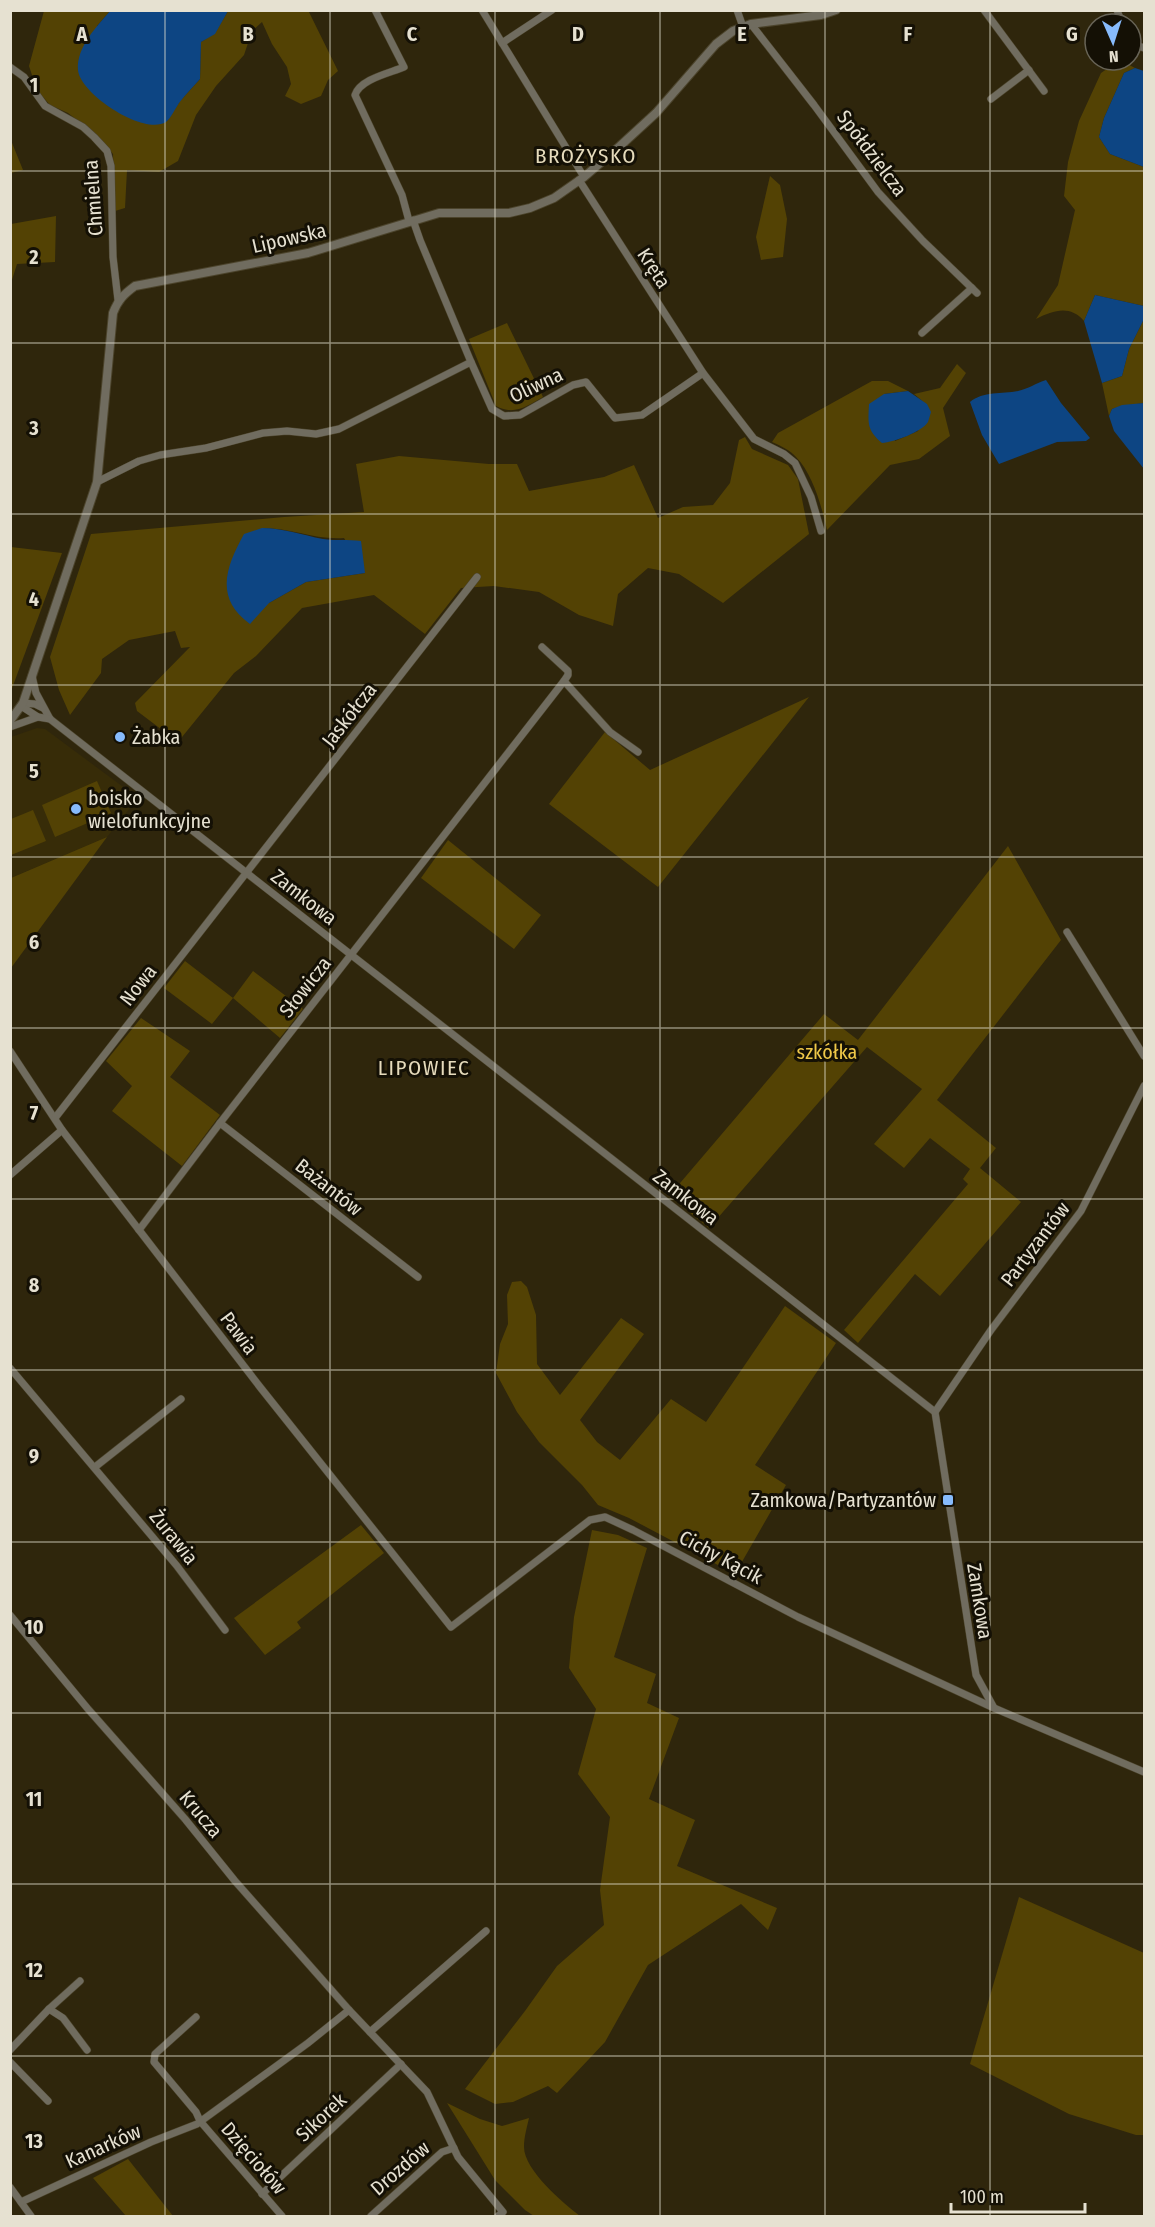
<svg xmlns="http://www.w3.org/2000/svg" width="1155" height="2227" viewBox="0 0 1155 2227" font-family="'Fira Sans Condensed',sans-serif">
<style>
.built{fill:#372c08}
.green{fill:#534204;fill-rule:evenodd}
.water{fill:#0d4583}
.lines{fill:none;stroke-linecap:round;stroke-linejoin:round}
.minor-casing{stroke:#4c442c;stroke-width:8}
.tertiary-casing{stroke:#4c442c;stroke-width:10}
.minor{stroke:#706c5f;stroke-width:7}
.tertiary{stroke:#706c5f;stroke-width:8}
.grid{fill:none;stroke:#e6e1d1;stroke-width:1.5;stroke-opacity:0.55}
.poi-dot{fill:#87bbfc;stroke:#141005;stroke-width:2}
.labels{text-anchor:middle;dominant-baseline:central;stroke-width:6;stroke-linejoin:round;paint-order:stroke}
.street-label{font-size:20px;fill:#e6e1d1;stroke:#141005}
.poi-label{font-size:20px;fill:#e6e1d1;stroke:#141005;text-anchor:start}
.park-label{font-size:20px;fill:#efc848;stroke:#141005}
.neighbourhood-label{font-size:21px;letter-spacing:1.5px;fill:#e6dbbc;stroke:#141005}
.grid-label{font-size:20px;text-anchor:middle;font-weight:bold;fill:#e6e1d1;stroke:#141005;stroke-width:6;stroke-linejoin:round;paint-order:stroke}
</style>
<rect width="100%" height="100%" fill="#2f260c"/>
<polygon class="built" points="37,728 45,729 138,798 107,837 11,878 11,737"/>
<g class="green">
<polygon points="308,10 338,71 328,80 321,96 301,104 285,96 291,84 287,67 272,44 262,22 252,31 244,55 216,86 196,115 178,161 159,172 127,170 125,208 115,211 113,154 100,138 68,113 50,105 37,90 29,66 44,11 110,11 97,26 167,121 180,101 200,79 201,42 215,33 228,11"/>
<path d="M1120,60L1135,68L1124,73L1104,118L1099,137L1110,154L1144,167V306L1095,295L1084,321C1070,305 1054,310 1036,319L1058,285L1075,210L1064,196L1068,162L1079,121L1101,73Z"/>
<polygon points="10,138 23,170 11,173 10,173"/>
<polygon points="770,176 780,185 787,219 783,257 761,260 756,237"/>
<polygon points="56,216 55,262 17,264 11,283 11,224"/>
<polygon points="1144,319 1144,403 1122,406 1112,409 1109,416 1102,383 1122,376 1129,349"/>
<path d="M507,323L543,397C527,406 514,416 496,406L469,339Z"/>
<path d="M957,364L966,373L943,408L950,436L919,459L890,465L827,530C822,508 813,474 796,457C790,450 781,446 772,442L778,433L872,381H888L908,391L884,394L895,441L918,431L927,405L914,394L940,388Z"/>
<path d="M745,437L752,449L788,465L798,479L809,534L723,603L679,574L648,568L618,594L613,626L579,615L539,592L494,586L461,588L425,634L374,595L302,608L256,656L234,673L178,742L137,711L135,703L190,647L181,648L175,631L129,640L102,659L101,673L70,715L59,690L50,657L91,534L284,517L364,512L356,464L399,456L489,464H517L529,491L604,477L634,465L658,518L683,507L713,505L730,483L739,440ZM262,528C291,528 315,540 344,538L365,573L306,582L269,603Z"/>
<polygon points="11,547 62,553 11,691 10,547"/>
<polygon points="809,697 658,887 549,804 605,732 650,770"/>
<polygon points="97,781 111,813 55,837 42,805"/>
<polygon points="33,810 46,841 11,855 11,819"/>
<polygon points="107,837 11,968 11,878"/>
<polygon points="448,840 541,915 514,949 421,878"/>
<polygon points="1008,846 1061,940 937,1100 996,1148 980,1168 1021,1202 940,1296 915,1274 858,1343 844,1330 968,1184 963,1179 970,1169 930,1138 904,1168 874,1144 922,1089 867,1047 709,1228 669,1196 824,1014 858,1040"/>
<polygon points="185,961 233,998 253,971 303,1009 280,1038 233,998 212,1024 164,988"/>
<polygon points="141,1018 190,1051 170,1077 220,1115 182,1166 112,1111 132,1086 106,1061"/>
<polygon points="521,1281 527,1287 536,1315 537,1364 560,1395 621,1318 644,1334 580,1420 597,1442 620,1460 671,1399 706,1422 785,1306 836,1343 755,1465 786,1485 735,1574 629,1518 598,1505 582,1485 539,1442 517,1412 496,1373 500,1344 508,1324 507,1295 512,1282"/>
<polygon points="361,1525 384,1553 297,1622 301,1628 265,1655 234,1618"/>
<polygon points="592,1530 618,1535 647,1548 614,1657 656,1674 647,1703 679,1718 649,1799 695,1820 677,1866 777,1908 768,1930 741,1904 648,1965 605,2042 557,2093 548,2086 513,2102 495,2104 465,2089 525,2011 557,1966 604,1925 600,1890 610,1817 578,1774 596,1709 569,1668 574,1617"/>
<polygon points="1019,1897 1144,1953 1144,2135 1136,2135 1069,2114 970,2064"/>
<path d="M447,2103L480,2119L502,2126L529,2118C527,2127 524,2137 524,2147C524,2170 563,2203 580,2216H534L525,2210L495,2180Z"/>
<polygon points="128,2159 173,2216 126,2216 93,2178"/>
</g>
<g class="water">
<path d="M110,11H228L215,34L201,42L200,79C193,87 185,95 179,103C175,109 171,118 166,122C144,136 80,94 78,70C76,48 97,26 110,11Z"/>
<polygon points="1135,68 1144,71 1144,167 1110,154 1099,137 1104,118 1124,73"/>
<polygon points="1095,295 1144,306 1144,319 1129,349 1122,376 1102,383 1084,321"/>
<path d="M1046,380L1061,403L1090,438L1086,441L1057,442L999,464L982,435L970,402C983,391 1002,394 1018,391C1028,389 1036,383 1046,380Z"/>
<path d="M908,391L927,404L931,412C930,415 929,419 928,422C922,432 894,442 882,443C867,430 868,424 869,404L884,394Z"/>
<polygon points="1144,403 1144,469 1114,431 1109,416 1112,409 1122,405"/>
<path d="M262,528C283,528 302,535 323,539C335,541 348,539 361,541L365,573L306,582L269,603L250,624C214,598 226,567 244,534Z"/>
</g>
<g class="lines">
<g class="minor-casing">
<g id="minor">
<path d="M375,10L404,67C390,73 360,79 355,95L402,195L409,221"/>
<polyline points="482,10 584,177"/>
<polyline points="737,10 743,27"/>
<polyline points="984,10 1044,91"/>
<polyline points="1117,10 1122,24"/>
<polyline points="751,24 814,105 878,192 923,241 977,293"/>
<polyline points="502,43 552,10"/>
<polyline points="1131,43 1144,48"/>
<polyline points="10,67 24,77 45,106 83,127 94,137 107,151 111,166 113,257 118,300"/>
<polyline points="991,99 1029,70"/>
<polyline points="579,180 703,373 754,439 784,454 795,463 811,497 821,531"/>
<polyline points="413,220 420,240 471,362"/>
<polyline points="922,333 972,288"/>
<polyline points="97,482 139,461 160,455 206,448 263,433 287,431 316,434 339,429 471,362 492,409 504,416 520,415 573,385 586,382 615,418 642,415 703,373"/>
<polyline points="542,647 568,671 568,675 564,681"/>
<polyline points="32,676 36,693 50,719 935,1412 976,1675 994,1708 1144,1772"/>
<polyline points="23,703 35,704 43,708"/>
<polyline points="21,706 38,717 50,719"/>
<polyline points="10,727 38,717"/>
<polyline points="1067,932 1144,1056"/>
<polyline points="10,1051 62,1130 260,1387 451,1627 590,1520 605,1517 633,1530 798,1617 994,1708"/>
<polyline points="55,1118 477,577"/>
<polyline points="220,1123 418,1277"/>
<polyline points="10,1175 62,1130"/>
<polyline points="139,1230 220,1123 564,681 610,732 638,752"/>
<polyline points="10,1368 177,1566 225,1630"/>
<polyline points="935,1412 991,1330 1081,1211 1144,1086"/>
<polyline points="95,1467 181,1399"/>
<polyline points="10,1615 88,1709 185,1819 235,1881 349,2010 427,2092 458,2157 503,2212 498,2216"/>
<polyline points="49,2009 63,2018 87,2050"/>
<polyline points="196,2017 155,2054 154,2062 196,2112 200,2121 282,2216"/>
<polyline points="370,2032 486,1931"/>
<polyline points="10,2050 49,2009 80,1981"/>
<polyline points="10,2062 48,2101"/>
<polyline points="10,2187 31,2216"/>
<polyline points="262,2194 401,2064"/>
<polyline points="21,2202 151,2142 197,2124 308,2043 349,2010"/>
<polyline points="371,2216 442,2152 454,2148"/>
</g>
</g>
<g class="tertiary-casing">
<path id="tertiary" d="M10,721L23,703L97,482L113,313C118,300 124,294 135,286L308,253L439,213H509L530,208L554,198L584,177L620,146L656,113L716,44L733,31L751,24L821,15L836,10"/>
</g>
<use href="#minor" class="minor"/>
<use href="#tertiary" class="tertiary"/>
</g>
<path class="grid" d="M165,10V2216M330,10V2216M495,10V2216M660,10V2216M825,10V2216M990,10V2216M10,171H1144M10,343H1144M10,514H1144M10,685H1144M10,857H1144M10,1028H1144M10,1199H1144M10,1370H1144M10,1542H1144M10,1713H1144M10,1884H1144M10,2056H1144"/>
<g class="poi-dot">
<circle cx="120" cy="737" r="6"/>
<circle cx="76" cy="809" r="6"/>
<rect x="942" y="1494" width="12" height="12" rx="3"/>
</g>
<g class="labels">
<g class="street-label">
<text transform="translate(872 153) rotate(53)">Spółdzielcza</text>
<text transform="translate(93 198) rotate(-94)">Chmielna</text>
<text transform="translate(289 238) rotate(-13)">Lipowska</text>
<text transform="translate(654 268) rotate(57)">Kręta</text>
<text transform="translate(536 385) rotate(-25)">Oliwna</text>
<text transform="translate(349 715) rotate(-52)">Jaskółcza</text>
<text transform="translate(304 897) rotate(38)">Zamkowa</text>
<text transform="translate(138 985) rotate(-52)">Nowa</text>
<text transform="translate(305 987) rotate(-52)">Słowicza</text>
<text transform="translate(329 1187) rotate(38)">Bażantów</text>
<text transform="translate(686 1197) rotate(38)">Zamkowa</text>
<text transform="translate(1035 1244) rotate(-53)">Partyzantów</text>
<text transform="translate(239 1333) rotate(53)">Pawia</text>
<text transform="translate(174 1537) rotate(51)">Żurawia</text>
<text transform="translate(721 1557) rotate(28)">Cichy Kącik</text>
<text transform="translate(980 1601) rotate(81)">Zamkowa</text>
<text transform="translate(201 1814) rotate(50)">Krucza</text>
<text transform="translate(321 2117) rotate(-43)">Sikorek</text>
<text transform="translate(103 2146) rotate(-24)">Kanarków</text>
<text transform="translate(254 2158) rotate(49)">Dzięciołów</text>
<text transform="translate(400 2168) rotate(-41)">Drozdów</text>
</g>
<g class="poi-label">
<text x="132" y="737">Żabka</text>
<text x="88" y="798">boisko<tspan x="88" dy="23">wielofunkcyjne</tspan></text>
<text x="936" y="1500" text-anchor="end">Zamkowa/Partyzantów</text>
</g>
<g class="park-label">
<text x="827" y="1052">szkółka</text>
</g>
<g class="neighbourhood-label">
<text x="586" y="156">BROŻYSKO</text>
<text x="424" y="1068">LIPOWIEC</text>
</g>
</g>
<g class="grid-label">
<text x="82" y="41">A</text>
<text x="248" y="41">B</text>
<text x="412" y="41">C</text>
<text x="578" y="41">D</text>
<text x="742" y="41">E</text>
<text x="908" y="41">F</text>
<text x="1072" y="41">G</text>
<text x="34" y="92">1</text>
<text x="34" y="264">2</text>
<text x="34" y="435">3</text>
<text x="34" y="606">4</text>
<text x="34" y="778">5</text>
<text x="34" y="949">6</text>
<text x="34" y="1120">7</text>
<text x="34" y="1292">8</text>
<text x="34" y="1463">9</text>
<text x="34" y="1634">10</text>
<text x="34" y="1806">11</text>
<text x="34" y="1977">12</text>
<text x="34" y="2148">13</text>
</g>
<rect width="1155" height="2227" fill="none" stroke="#e6e1d1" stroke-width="24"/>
<g transform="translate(1113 42) rotate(177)"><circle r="28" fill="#141005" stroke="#686457" stroke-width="1.5"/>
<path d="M0-4.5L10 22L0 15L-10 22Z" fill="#87bbfc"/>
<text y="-9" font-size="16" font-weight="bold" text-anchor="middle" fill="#e6e1d1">N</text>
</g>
<path d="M951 2203v9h134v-9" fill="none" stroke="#e6e1d1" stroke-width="3"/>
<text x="960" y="2203" font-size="18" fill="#e6e1d1" stroke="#141005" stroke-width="4.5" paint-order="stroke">100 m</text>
</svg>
